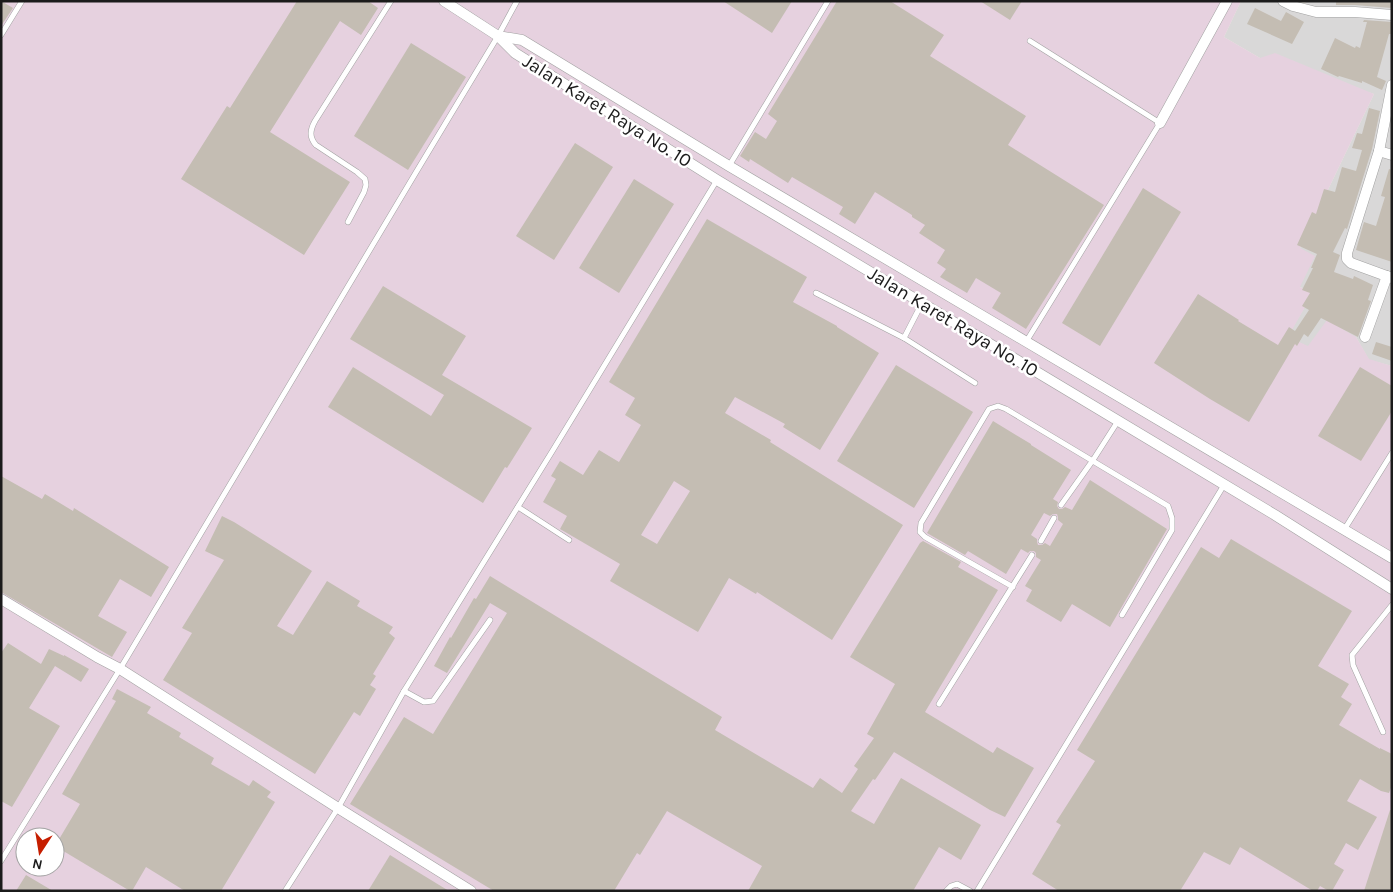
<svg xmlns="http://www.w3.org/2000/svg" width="1393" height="892" viewBox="0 0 1393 892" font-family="Karla,sans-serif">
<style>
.residential{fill:#d9d8d8}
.industrial{fill:#e6d1df;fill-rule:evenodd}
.building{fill:#c4bdb3;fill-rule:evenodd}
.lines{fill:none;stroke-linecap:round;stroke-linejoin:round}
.service-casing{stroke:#a2a2a2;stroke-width:6}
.minor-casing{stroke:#a2a2a2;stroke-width:11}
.service{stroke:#fff;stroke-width:5}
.minor{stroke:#fff;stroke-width:10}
.labels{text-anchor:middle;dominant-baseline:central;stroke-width:5;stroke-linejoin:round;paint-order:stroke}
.street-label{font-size:19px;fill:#1b1b1b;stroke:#fff}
</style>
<rect width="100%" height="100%" fill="#edeae0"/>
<polygon class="residential" points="1241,1 1297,1 1305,5 1306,1 1392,1 1392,366 1369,360 1356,337 1308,347 1287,337 1313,293 1300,287 1300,248 1374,94 1260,58 1224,37"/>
<path class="industrial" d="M1,1H1241L1224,37L1260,58L1275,53L1374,94L1300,248L1315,256L1300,287L1313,293L1288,337L1308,346L1327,320L1356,337L1369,359L1392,366V891H1ZM25,837H55V867H25Z"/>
<g class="building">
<polygon points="1,1 13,8 1,26"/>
<polygon points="297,1 368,1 378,8 361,35 340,21 270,132 350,182 304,255 181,179 227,106 230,108"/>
<polygon points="723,1 792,1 772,33"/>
<polygon points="837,1 890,1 944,35 930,56 1026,116 1008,145 1104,205 1026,329 992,308 1001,293 976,278 967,293 940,277 946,269 937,263 945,250 919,233 925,225 912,217 912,215 875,192 855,224 839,214 843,207 792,177 788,183 750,159 749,162 740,156 755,132 766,139 777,121 768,114"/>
<polygon points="980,1 1022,1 1010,20"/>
<polygon points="1336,1 1392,1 1392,8 1355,5 1336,5"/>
<polygon points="1255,8 1281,21 1286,12 1304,22 1292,44 1247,24"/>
<polygon points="1364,20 1392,22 1392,34 1389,34 1377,77 1386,81 1382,90 1362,81 1362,83 1339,76 1338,77 1321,69 1335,38 1355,48 1356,46 1360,48 1367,22 1363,22"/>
<polygon points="411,43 466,77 408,170 354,136"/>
<polygon points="1369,108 1380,111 1372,149 1347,229 1345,228 1333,252 1340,255 1334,272 1353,279 1354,276 1373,285 1368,300 1371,301 1358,337 1321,318 1308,337 1304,334 1297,346 1295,344 1249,422 1210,399 1154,363 1198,294 1239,320 1238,321 1278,345 1289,327 1295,331 1309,310 1302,306 1310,293 1302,290 1313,268 1311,268 1317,254 1297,245 1312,212 1316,214 1324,189 1335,192 1342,167 1356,171 1362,150 1352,148 1357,133 1362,134"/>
<polygon points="575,143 613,167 554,260 516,236"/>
<polygon points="1389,169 1392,170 1392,262 1356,250 1364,222 1376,226 1385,197 1381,196"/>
<polygon points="634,179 674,204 619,293 579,268"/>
<polygon points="1143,188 1181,212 1100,346 1062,323"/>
<path d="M707,219L807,277L793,302L837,326V327L879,353L820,450L783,427L785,424L735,397L725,413L771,440L770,442L903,525L832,640L757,592L756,594L729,578L698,632L610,581L620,564L560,529L567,516L543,502L556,479L551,476L560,461L583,475L599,450L619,462L641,425L625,415L635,398L609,382ZM674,481L690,491L657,544L641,535Z"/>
<polygon points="383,286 466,336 442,375 532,428 507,468 505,467 483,503 328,407 353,367 431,416 444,395 350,339"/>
<polygon points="1376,342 1392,347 1392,361 1372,354"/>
<polygon points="896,365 973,412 914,508 837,461"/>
<polygon points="1360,367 1392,386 1392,411 1361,461 1318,436"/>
<path d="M993,421L1031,444V445L1071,470L1053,499L1058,502L1057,506L1059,509H1062L1065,507L1072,510L1090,480L1167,529L1110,627L1072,604L1061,622L1026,601L1032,590L1025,586L1041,560L1036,557V553L1034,551H1030L1028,553L1021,549L1006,574L968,551L965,555L927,533ZM1044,513L1050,516L1053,514H1057L1058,517V520L1063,524L1050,546L1045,543L1042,545H1038L1037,542V539L1031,535Z"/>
<polygon points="1,476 42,499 45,494 73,511 74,508 169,567 151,597 120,579 98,616 127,632 112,657 1,592"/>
<polygon points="222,516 234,522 312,571 277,626 293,635 327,581 360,601 357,606 393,627 389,633 395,638 373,674 376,676 370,685 376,689 360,716 354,712 315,774 163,680 192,633 182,628 224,560 205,551"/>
<polygon points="1231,539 1352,611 1318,666 1349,684 1341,697 1352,704 1339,725 1380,749 1380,748 1392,754 1392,785 1389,793 1381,791 1360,779 1347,801 1377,817 1358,850 1346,843 1334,864 1344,870 1332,891 1329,891 1320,886 1317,891 1313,891 1240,847 1230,865 1204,852 1180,891 1059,891 1032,874 1061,825 1056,822 1095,761 1077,750 1201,547 1219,558"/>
<polygon points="923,541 961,562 958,567 998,590 925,712 993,753 997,747 1034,768 1005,817 990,810 894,752 875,780 873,779 851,811 874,824 901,778 981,825 961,860 939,847 913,891 748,891 762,866 667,811 640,855 637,853 614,891 494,891 350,804 404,717 433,734 465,682 507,613 490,603 447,673 434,666 450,637 451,638 474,598 476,599 490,576 722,717 715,730 813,788 820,778 842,793 858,769 854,766 874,738 867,734 895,684 850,657 920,543"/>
<polygon points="8,643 41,664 49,649 64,656 64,655 89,669 81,682 55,666 29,708 60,726 12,807 1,801 1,653"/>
<polygon points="117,689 151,707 147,713 181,733 179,737 214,758 211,764 249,786 253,780 271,792 267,797 275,802 221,891 185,891 146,867 132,891 130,891 55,846 80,804 62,794 116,701 112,699"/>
<polygon points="1390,810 1392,810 1392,891 1364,891"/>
<polygon points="390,855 449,891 368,891"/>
<polygon points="26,875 53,891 16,891"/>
</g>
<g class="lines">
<g class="service-casing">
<g id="service">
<polyline points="1,35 22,1"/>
<polyline points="729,166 828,1"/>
<path d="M348,222L364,192L366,185L365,179L357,172L316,145C309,137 310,130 315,121L391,1"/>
<polyline points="816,293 904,338 922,303"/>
<polyline points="904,338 975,383"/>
<polyline points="1026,342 1160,123 1030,41"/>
<polyline points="1061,505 1093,460 1118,421"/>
<polyline points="518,507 569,540"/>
<polyline points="1344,530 1392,453"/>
<polyline points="1041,541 1054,518"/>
<polyline points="1013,587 925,537 920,532 921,523 989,409 998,406 1006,409 1168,506 1172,518 1172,530 1122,615"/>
<polyline points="404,691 424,702 433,701 490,620"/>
<polyline points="939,704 1032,555"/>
<polyline points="1383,732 1353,665 1352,655 1392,605"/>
<polyline points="1,861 120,669 415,174 498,36 517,1"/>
<polyline points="285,891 338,808 404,691 553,450 717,180"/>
<polyline points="946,891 951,886 957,884 970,891"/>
<polyline points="977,891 1224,485"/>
</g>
</g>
<g class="minor-casing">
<g id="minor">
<polyline points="444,1 498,36 515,53 717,180 1275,515 1392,589"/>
<polyline points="1283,1 1293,6 1316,12 1355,12 1392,15"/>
<polyline points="498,36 522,40 729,166 1392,558"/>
<polyline points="1392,85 1379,151 1347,253 1347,259 1351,263 1392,278"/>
<polyline points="1160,123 1227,1"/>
<polyline points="1379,151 1392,155"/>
<polyline points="1365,337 1387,276"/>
<polyline points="1,599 97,657 120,669 338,808 471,891"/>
</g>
</g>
<use href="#service" class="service"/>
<use href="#minor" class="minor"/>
</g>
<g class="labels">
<g class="street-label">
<text transform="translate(607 111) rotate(32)">Jalan Karet Raya No. 10</text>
<text transform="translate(953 322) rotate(31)">Jalan Karet Raya No. 10</text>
</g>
</g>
<rect width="1393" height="892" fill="none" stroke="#1b1b1b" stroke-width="5"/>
<g transform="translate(40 852) rotate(192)"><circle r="24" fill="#ffffff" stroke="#a4a4a4"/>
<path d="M0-4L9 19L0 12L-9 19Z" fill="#c61e00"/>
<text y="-8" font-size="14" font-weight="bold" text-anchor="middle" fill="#1b1b1b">N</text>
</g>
</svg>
